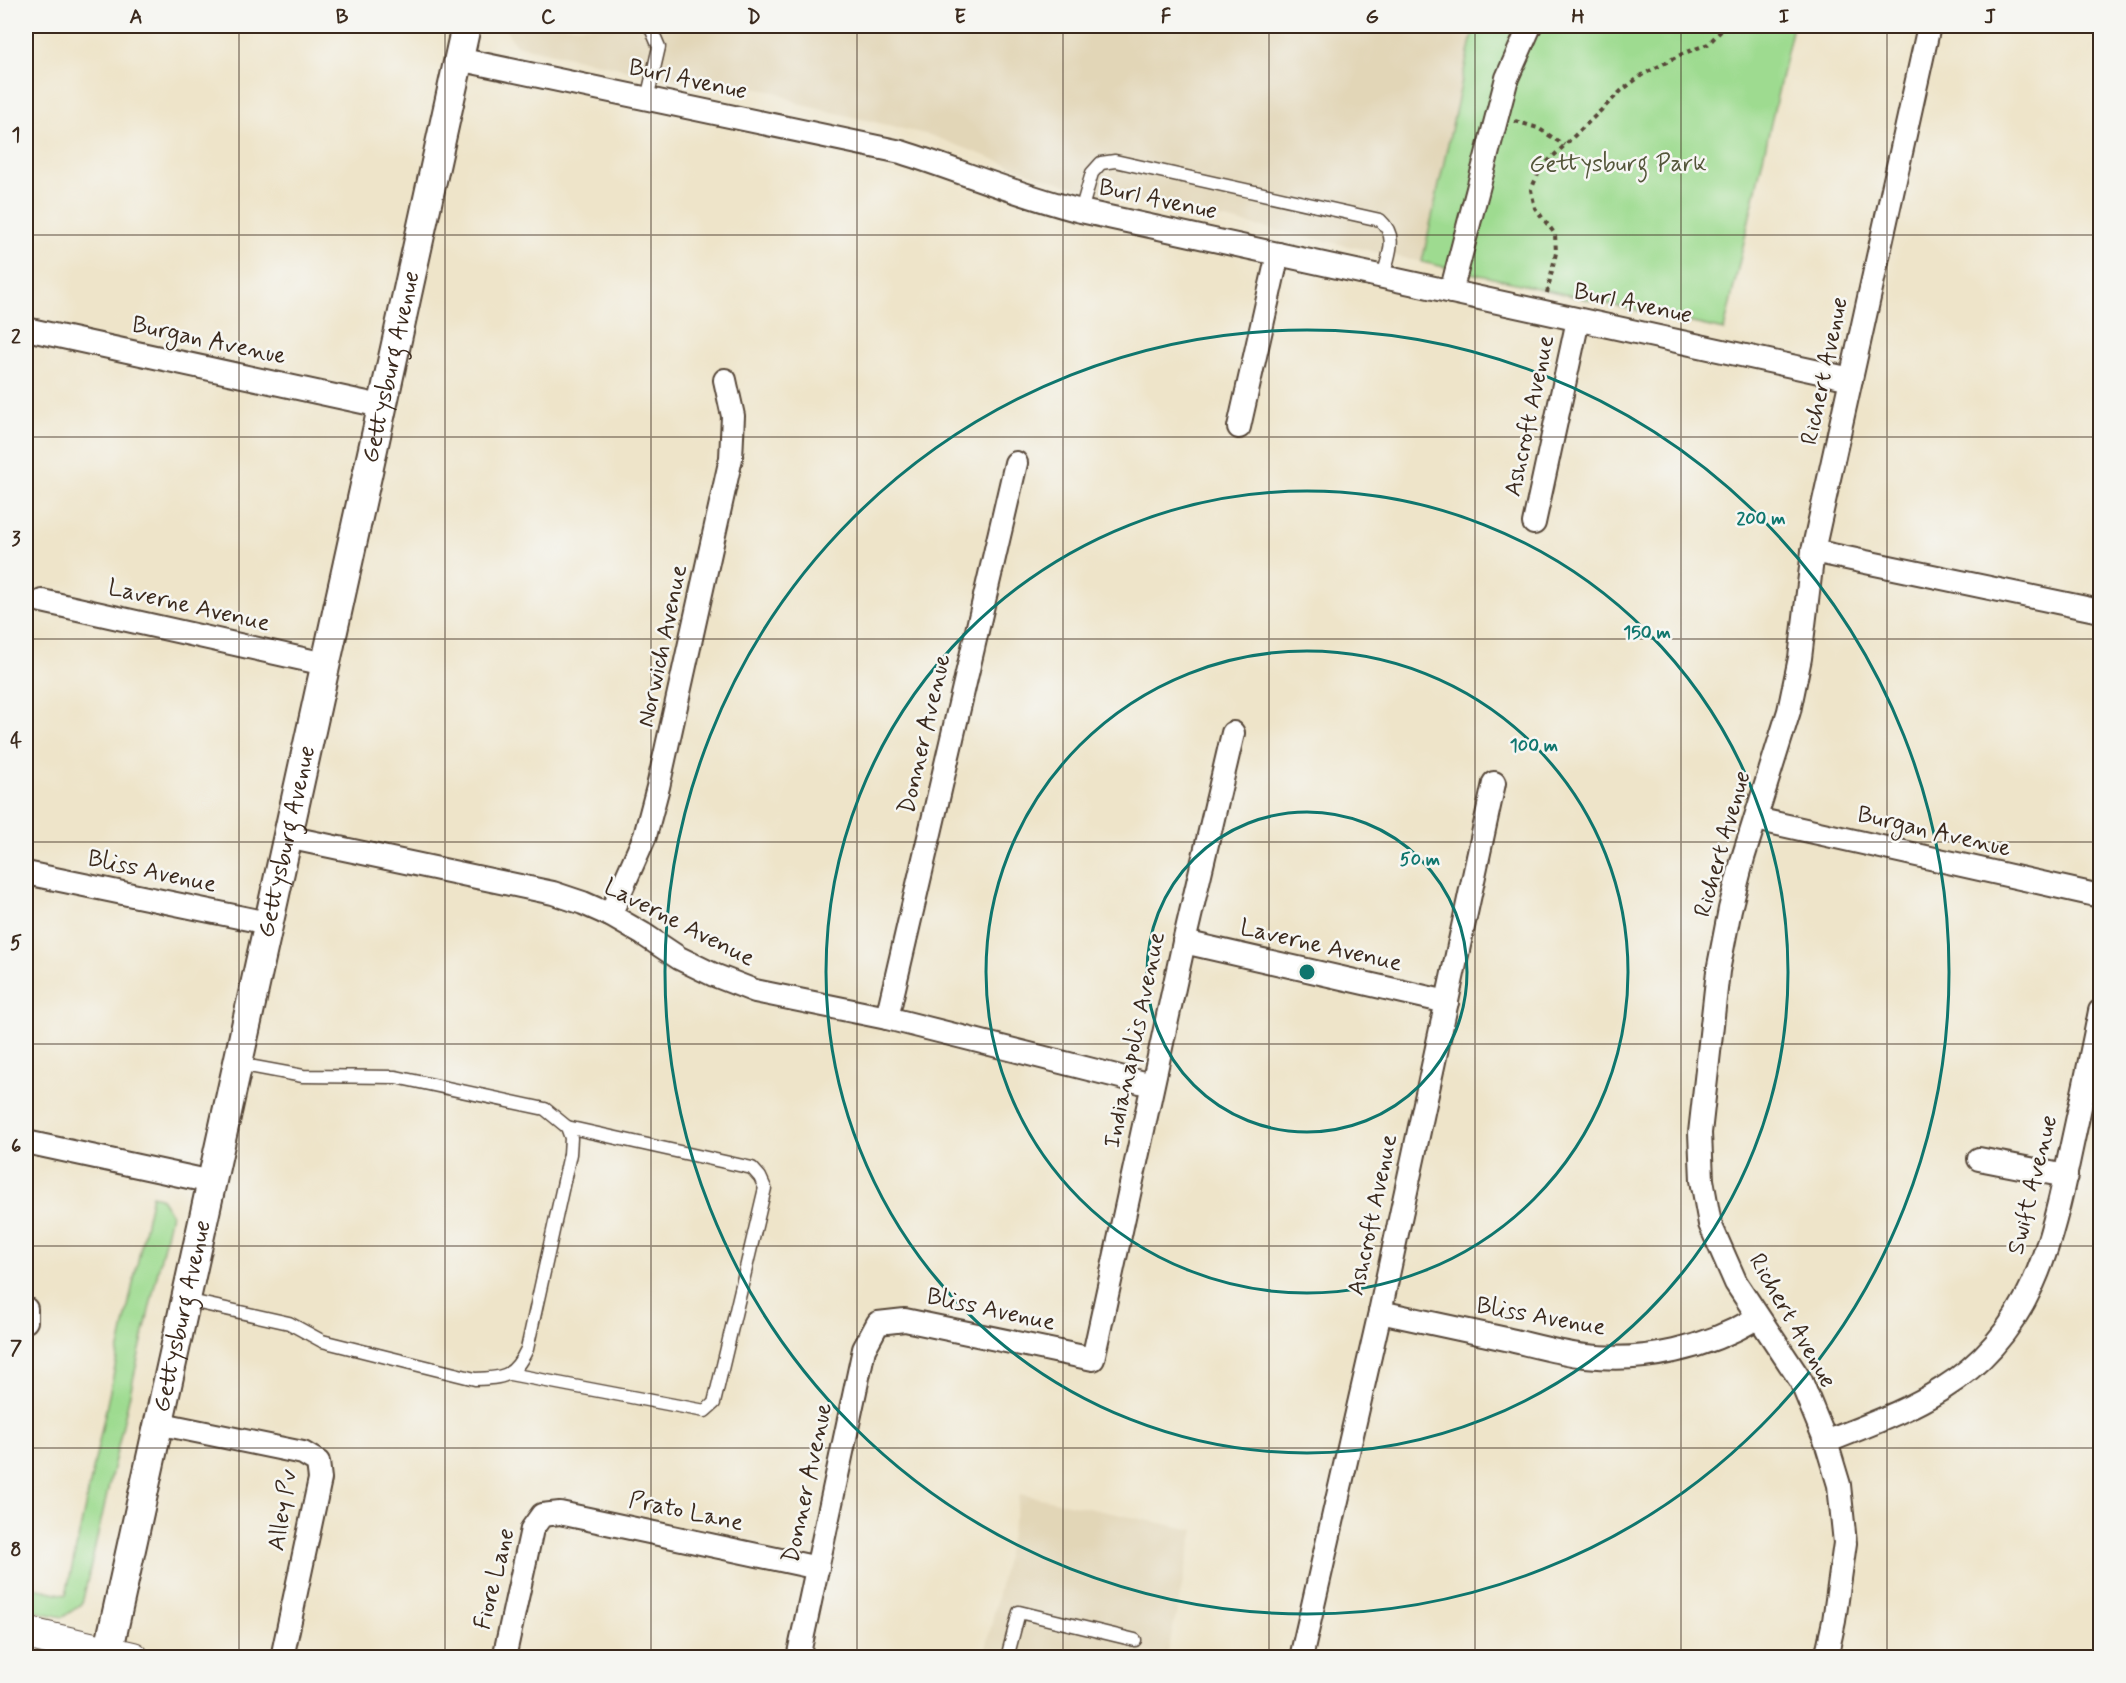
<svg xmlns="http://www.w3.org/2000/svg" width="2126" height="1683" viewBox="0 0 2126 1683" font-family="Mynerve,sans-serif">
<style>
.built{fill:#e2d6b7}
.green{fill:#9edb90;stroke:#6c8257;stroke-width:1.5}
.lines{fill:none;stroke-linecap:round;stroke-linejoin:round}
.service-casing{stroke:#564638;stroke-width:15}
.minor-casing{stroke:#564638;stroke-width:26}
.tertiary-casing{stroke:#564638;stroke-width:32}
.secondary-casing{stroke:#564638;stroke-width:34}
.path{stroke:#564638;stroke-width:4;stroke-dasharray:4.5 4.5;stroke-linecap:butt}
.service{stroke:#fff;stroke-width:12}
.minor{stroke:#fff;stroke-width:22}
.tertiary{stroke:#fff;stroke-width:28}
.secondary{stroke:#fff;stroke-width:32}
.grid{fill:none;stroke:#3b2a1e;stroke-width:1.5;stroke-opacity:0.55}
.ring{fill:none;stroke:#0f766e;stroke-width:3}
.labels{text-anchor:middle;dominant-baseline:central;stroke-width:5;stroke-linejoin:round;paint-order:stroke}
.street-label{font-size:24px;fill:#3b2a1e;stroke:#f6f6f2}
.park-label{font-size:24px;fill:#54563a;stroke:#f6f6f2}
.centre{fill:#0f766e;stroke:#f6f6f2;stroke-width:3}
.ring-label{font-size:18px;text-anchor:middle;font-weight:bold;fill:#0f766e;stroke:#f6f6f2;stroke-width:5;stroke-linejoin:round;paint-order:stroke}
.neatline{fill:none;stroke:#3b2a1e;stroke-width:2}
.grid-label{font-size:20px;text-anchor:middle;font-weight:bold;fill:#3b2a1e}
</style>
<rect width="100%" height="100%" fill="#f6f6f2"/>
<filter id="ink" filterUnits="userSpaceOnUse"><feTurbulence type="fractalNoise" baseFrequency=".0167" numOctaves="2"/><feDisplacementMap in="SourceGraphic" scale="12" xChannelSelector="R" yChannelSelector="G"/><feConvolveMatrix kernelMatrix="1 2 1 2 8 2 1 2 1" color-interpolation-filters="sRGB"/></filter>
<filter id="wash" filterUnits="userSpaceOnUse"><feTurbulence type="fractalNoise" baseFrequency=".008" numOctaves="4" result="noise"/><feDisplacementMap in="SourceGraphic" scale="24" xChannelSelector="R" yChannelSelector="G"/><feGaussianBlur stdDeviation="1.35" result="paint"/><feColorMatrix in="noise" values="0 0 0 0 0 0 0 0 0 0 0 0 0 0 0 0 0 1.4 0 .05"/><feComposite in="paint" operator="in"/></filter>
<g filter="url(#wash)">
<rect width="100%" height="100%" fill="#eee4c9"/>
<g class="built">
<polygon points="503,26 1474,26 1422,262 1072,186 1035,175 933,136 802,105 775,92 698,78 678,81 516,45"/>
<polygon points="1020,1494 1194,1530 1167,1657 984,1658"/>
</g>
<g class="green">
<polygon points="1474,26 1793,26 1724,330 1422,262"/>
<polygon points="152,1195 160,1197 171,1214 82,1604 63,1617 26,1610 26,1586 66,1595"/>
</g>
</g>
<g filter="url(#ink)">
<g class="lines">
<g class="service-casing">
<g id="service">
<polyline points="647,99 659,47 650,26"/>
<path d="M1081,211L1092,173L1101,163L1115,161L1380,220C1399,237 1388,255 1383,277"/>
<path d="M186,1300L289,1323L322,1341L475,1379C504,1378 514,1377 527,1349L570,1154L571,1138L567,1127L545,1109L396,1077L303,1076L238,1064"/>
<polyline points="510,1374 705,1411 714,1403 765,1188 760,1177 752,1168 567,1127"/>
<polyline points="1007,1658 1019,1612 1135,1640"/>
</g>
</g>
<g class="minor-casing">
<g id="minor">
<path d="M458,59L901,152C961,171 1020,196 1081,211L1851,379"/>
<polyline points="1451,292 1507,78 1530,26"/>
<polyline points="26,329 381,406"/>
<polyline points="1239,427 1278,254"/>
<polyline points="1534,523 1578,320"/>
<polyline points="1813,551 2100,611"/>
<polyline points="42,601 325,664"/>
<polyline points="1756,819 2100,896"/>
<polyline points="287,837 553,893 583,903 610,915 643,934 679,958 714,975 755,991 887,1018 1152,1085"/>
<polyline points="26,873 268,923"/>
<polyline points="610,915 645,836 658,787 731,458 733,416 725,380"/>
<polyline points="1184,942 1447,1002"/>
<polyline points="887,1018 1016,463"/>
<polyline points="26,1142 212,1182"/>
<polyline points="1979,1159 2066,1176"/>
<polyline points="26,1309 26,1321"/>
<path d="M1380,1312C1422,1321 1464,1330 1506,1339C1532,1345 1559,1353 1586,1356C1646,1363 1706,1348 1757,1318"/>
<polyline points="157,1423 303,1453 318,1462 320,1479 282,1658"/>
<path d="M1826,1442C1865,1426 1906,1412 1942,1389C2032,1333 2051,1245 2071,1149C2081,1103 2091,1057 2100,1011"/>
<polyline points="504,1658 532,1529 542,1515 560,1513 818,1568"/>
<polyline points="798,1658 864,1349 878,1323 905,1320 1093,1359 1184,942 1233,733"/>
<polyline points="1301,1658 1380,1312 1494,783"/>
<polyline points="1826,1658 1834,1621 1845,1543 1839,1485 1826,1442 1801,1381 1736,1283 1710,1224 1702,1180 1700,1133 1718,971 1730,909 1743,858 1789,711 1800,658 1813,551 1929,26"/>
</g>
</g>
<g class="tertiary-casing">
<g id="tertiary">
<path id="s1" d="M107,1658L466,26"/>
</g>
</g>
<g class="secondary-casing">
<polyline id="secondary" points="26,1633 133,1658"/>
</g>
<g class="path">
<polyline points="1515,121 1538,128 1564,145"/>
<polyline points="1547,293 1556,253 1555,234 1535,208 1531,190 1540,169 1621,91 1642,75 1682,54 1708,44 1726,26"/>
</g>
<use href="#service" class="service"/>
<use href="#minor" class="minor"/>
<use href="#tertiary" class="tertiary"/>
<use href="#secondary" class="secondary"/>
</g>
</g>
<path class="grid" d="M239,26V1658M445,26V1658M651,26V1658M857,26V1658M1063,26V1658M1269,26V1658M1475,26V1658M1681,26V1658M1887,26V1658M26,235H2100M26,437H2100M26,639H2100M26,842H2100M26,1044H2100M26,1246H2100M26,1448H2100"/>
<g class="ring">
<circle cx="1307" cy="972" r="160"/>
<circle cx="1307" cy="972" r="321"/>
<circle cx="1307" cy="972" r="481"/>
<circle cx="1307" cy="972" r="642"/>
</g>
<g class="labels">
<g class="street-label">
<text transform="translate(688 80) rotate(12)">Burl Avenue</text>
<text transform="translate(1158 200) rotate(12)">Burl Avenue</text>
<text transform="translate(1633 304) rotate(12)">Burl Avenue</text>
<text transform="translate(209 341) rotate(12)">Burgan Avenue</text>
<text stroke="none"><textPath href="#s1" startOffset="1322">Gettysburg Avenue</textPath></text>
<text transform="translate(1825 371) rotate(-78)">Richert Avenue</text>
<text transform="translate(1530 416) rotate(-78)">Ashcroft Avenue</text>
<text transform="translate(189 606) rotate(13)">Laverne Avenue</text>
<text transform="translate(663 646) rotate(-78)">Norwich Avenue</text>
<text transform="translate(925 734) rotate(-77)">Donner Avenue</text>
<text transform="translate(1934 832) rotate(13)">Burgan Avenue</text>
<text stroke="none"><textPath href="#s1" startOffset="836">Gettysburg Avenue</textPath></text>
<text transform="translate(1723 844) rotate(-74)">Richert Avenue</text>
<text transform="translate(152 872) rotate(12)">Bliss Avenue</text>
<text transform="translate(679 923) rotate(27)">Laverne Avenue</text>
<text transform="translate(1321 946) rotate(13)">Laverne Avenue</text>
<text transform="translate(1135 1040) rotate(-78)">Indianapolis Avenue</text>
<text transform="translate(2033 1185) rotate(-76)">Swift Avenue</text>
<text transform="translate(1373 1215) rotate(-78)">Ashcroft Avenue</text>
<text transform="translate(991 1310) rotate(12)">Bliss Avenue</text>
<text stroke="none"><textPath href="#s1" startOffset="350">Gettysburg Avenue</textPath></text>
<text transform="translate(1541 1317) rotate(10)">Bliss Avenue</text>
<text transform="translate(1792 1321) rotate(60)">Richert Avenue</text>
<text transform="translate(808 1483) rotate(-78)">Donner Avenue</text>
<text transform="translate(283 1510) rotate(-81)">Alley Pv</text>
<text transform="translate(686 1512) rotate(12)">Prato Lane</text>
<text transform="translate(495 1579) rotate(-76)">Fiore Lane</text>
</g>
<g class="park-label">
<text x="1618" y="164">Gettysburg Park</text>
</g>
</g>
<circle cx="1307" cy="972" r="9" class="centre"/>
<g class="ring-label">
<text x="1761" y="524">200 m</text>
<text x="1647" y="638">150 m</text>
<text x="1534" y="751">100 m</text>
<text x="1420" y="865">50 m</text>
</g>
<rect width="2126" height="1683" fill="none" stroke="#f6f6f2" stroke-width="66"/>
<rect x="33" y="33" width="2060" height="1617" class="neatline"/>
<g class="grid-label">
<text x="136" y="23">A</text>
<text x="342" y="23">B</text>
<text x="548" y="23">C</text>
<text x="754" y="23">D</text>
<text x="960" y="23">E</text>
<text x="1166" y="23">F</text>
<text x="1372" y="23">G</text>
<text x="1578" y="23">H</text>
<text x="1784" y="23">I</text>
<text x="1990" y="23">J</text>
<text x="16" y="141">1</text>
<text x="16" y="343">2</text>
<text x="16" y="545">3</text>
<text x="16" y="747">4</text>
<text x="16" y="949">5</text>
<text x="16" y="1152">6</text>
<text x="16" y="1354">7</text>
<text x="16" y="1556">8</text>
</g>
</svg>
